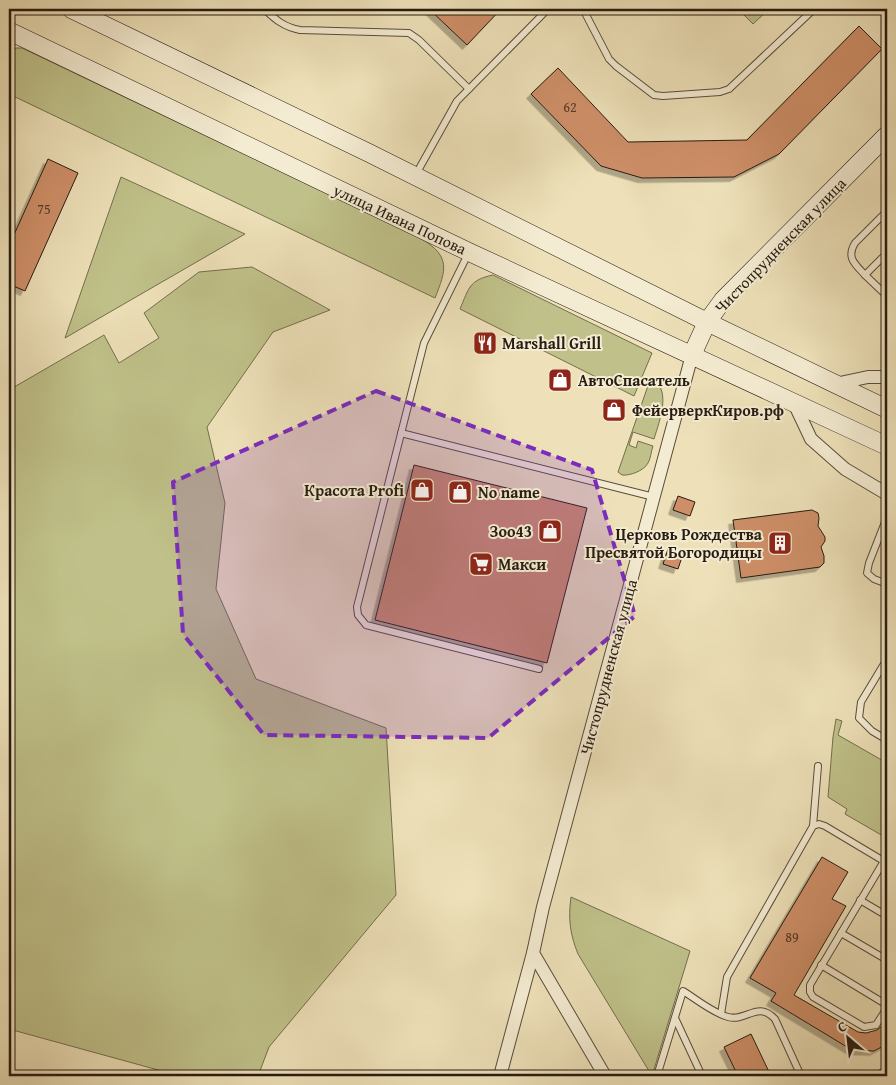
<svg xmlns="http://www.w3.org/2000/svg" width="896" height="1085" viewBox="0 0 896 1085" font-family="'Gentium Book Plus',serif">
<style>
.green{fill:#c0c18a;stroke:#746e4e}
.building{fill:#ce8f67;stroke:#271b12;filter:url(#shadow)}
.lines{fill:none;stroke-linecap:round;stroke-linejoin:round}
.service-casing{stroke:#594c3c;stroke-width:8}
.minor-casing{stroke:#594c3c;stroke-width:14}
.secondary-casing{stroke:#271b12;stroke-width:19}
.service{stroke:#f4ecd2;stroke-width:6}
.minor{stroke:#f4ecd2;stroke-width:12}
.secondary{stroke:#f4ecd2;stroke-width:18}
.marked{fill:#7b2cbf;fill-opacity:0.2;stroke:#7b2cbf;stroke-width:4;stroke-dasharray:10 6;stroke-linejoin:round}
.labels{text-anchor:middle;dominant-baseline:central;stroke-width:4;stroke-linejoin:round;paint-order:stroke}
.number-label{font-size:14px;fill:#513827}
.street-label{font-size:16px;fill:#271b12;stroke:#f4ecd2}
.poi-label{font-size:16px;font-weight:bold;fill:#271b12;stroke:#f4ecd2;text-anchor:start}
</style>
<defs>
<filter id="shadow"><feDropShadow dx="-4.5" dy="4.5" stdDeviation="0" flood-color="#0004"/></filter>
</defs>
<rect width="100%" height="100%" fill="#eee1b9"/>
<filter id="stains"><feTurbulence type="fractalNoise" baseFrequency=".004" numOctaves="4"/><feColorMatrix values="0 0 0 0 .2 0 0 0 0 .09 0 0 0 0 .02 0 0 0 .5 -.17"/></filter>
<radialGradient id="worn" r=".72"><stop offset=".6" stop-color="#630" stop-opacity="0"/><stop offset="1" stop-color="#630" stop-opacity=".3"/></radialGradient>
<g class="green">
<polygon points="738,9 769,9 753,24"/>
<path d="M16,48H22L422,239C451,257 446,270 435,298L9,94V53Z"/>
<polygon points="121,177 245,234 65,338"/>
<polygon points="252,267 330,310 273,332 207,427 225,503 216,589 256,679 386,728 396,895 269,1047 258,1076 180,1076 9,1029 9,390 104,335 119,363 159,338 144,313 199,272"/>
<path d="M493,275L652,353L634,396L460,309C469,288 469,280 493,275Z"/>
<path d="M651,377C672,390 660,419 654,439L633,432L629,445L636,448L638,441L653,446C651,451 651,458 648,463C644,471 629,476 622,475L618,472Z"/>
<polygon points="836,719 842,721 838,735 887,763 887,807 886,809 887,811 887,850 884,849 883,836 845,814 847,809 828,797 833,737"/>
<path d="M571,897L690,951L652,1076L578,954C570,934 568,919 571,897Z"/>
</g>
<g class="building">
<polygon points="429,9 501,9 467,45"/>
<polygon points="859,26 882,49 779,154 734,177 642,178 601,166 531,94 558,68 628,142 747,140"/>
<polygon points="48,159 78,173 25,291 9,284 9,246"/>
<polygon points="414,465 587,508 547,663 375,620"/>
<polygon points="678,496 695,502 690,516 673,510"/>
<polygon points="812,510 818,513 819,518 818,526 825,537 825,541 821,547 824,556 824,563 820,567 741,578 733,520"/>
<polygon points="668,549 683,554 678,569 663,564"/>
<polygon points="822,857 848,872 832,899 846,906 794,995 858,1032 866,1033 877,1030 887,1022 887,1044 874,1051 852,1050 771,1001 776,993 750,978"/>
<polygon points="751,1034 771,1076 738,1076 724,1047"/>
</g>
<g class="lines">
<g class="service-casing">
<g id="service">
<path d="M264,9C276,20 284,27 300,30L409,33L419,40L469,89"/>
<polyline points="583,9 609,59 616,66 654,95 663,96 720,92 729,89 814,9"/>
<polyline points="97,19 102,9"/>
<polyline points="415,176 457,101 548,9"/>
<path d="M887,211L855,243C846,258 855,264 865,275L887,253"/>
<polyline points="469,252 424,343 357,607 358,615 366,625 539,669"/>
<polyline points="865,275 887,296"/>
<polyline points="401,433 654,497"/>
<polyline points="887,517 869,563 867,573 874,579 887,584"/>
<polyline points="887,659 861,702 859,718 872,731 887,740"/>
<polyline points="813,826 818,766"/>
<polyline points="884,861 810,985 810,992 813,997 864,1027 876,1025 887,1008"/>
<polyline points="860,900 887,916"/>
<polyline points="841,933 887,960"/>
<polyline points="821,965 887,1005"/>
<polyline points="721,1014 727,977 813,826 819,824 825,826 887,863"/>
<polyline points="675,1018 702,1076"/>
<path d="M657,1076L683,991C696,999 713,1013 728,1017C747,1022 757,1000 775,1019L801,1076"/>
<polyline points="875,1076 887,1070"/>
</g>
</g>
<g class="minor-casing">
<g id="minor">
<polyline points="835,384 868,377 887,377"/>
<polyline points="794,403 811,439 845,469 887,494"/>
<polyline points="500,1076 533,953"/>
<polyline points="605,1076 533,953 543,907 692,355"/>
</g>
</g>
<g class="secondary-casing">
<g id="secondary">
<polyline points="71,9 369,153 707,322 887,409"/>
<polyline points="9,31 469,252 887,446"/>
<polyline points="692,355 707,322 723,300 887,135"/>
</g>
</g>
<use href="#service" class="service"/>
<use href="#minor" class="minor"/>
<use href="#secondary" class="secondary"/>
</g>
<path class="marked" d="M376,391L592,470L635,616L488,738L264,735L183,634L173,482Z"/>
<defs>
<g id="restaurant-square" transform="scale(1.25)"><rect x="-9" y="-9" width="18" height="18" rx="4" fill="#8f2418" stroke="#f4ecd2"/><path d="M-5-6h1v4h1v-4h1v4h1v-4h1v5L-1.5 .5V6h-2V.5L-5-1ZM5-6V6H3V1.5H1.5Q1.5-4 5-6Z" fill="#fff"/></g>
<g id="shop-square" transform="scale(1.25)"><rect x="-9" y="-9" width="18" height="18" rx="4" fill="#8f2418" stroke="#f4ecd2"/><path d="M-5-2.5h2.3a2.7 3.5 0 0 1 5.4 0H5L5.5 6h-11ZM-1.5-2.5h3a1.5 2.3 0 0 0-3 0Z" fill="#fff"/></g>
<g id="building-square" transform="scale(1.25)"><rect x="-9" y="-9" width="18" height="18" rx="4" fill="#8f2418" stroke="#f4ecd2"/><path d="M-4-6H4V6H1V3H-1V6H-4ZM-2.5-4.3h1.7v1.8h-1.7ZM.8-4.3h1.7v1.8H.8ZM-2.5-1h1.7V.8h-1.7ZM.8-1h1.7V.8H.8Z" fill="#fff"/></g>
<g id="supermarket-square" transform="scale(1.25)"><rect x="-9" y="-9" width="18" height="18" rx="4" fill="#8f2418" stroke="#f4ecd2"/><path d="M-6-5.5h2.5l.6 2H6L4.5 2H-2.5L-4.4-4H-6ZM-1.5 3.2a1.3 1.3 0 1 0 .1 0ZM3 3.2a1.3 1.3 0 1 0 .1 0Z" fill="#fff"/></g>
</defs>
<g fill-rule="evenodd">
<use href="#restaurant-square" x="485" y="343"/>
<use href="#shop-square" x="560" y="380"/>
<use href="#shop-square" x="614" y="410"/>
<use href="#shop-square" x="422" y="490"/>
<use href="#shop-square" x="460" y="492"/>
<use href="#shop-square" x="550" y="531"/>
<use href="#building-square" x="780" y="543"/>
<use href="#supermarket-square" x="481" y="564"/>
</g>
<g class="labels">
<g class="number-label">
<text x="570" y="107">62</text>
<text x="44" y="209">75</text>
<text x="792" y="937">89</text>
</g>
<g class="street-label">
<text transform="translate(400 219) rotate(25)">улица Ивана Попова</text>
<text transform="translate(780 245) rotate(-46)">Чистопрудненская улица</text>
<text transform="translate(608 667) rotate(-75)">Чистопрудненская улица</text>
</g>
<g class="poi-label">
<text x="502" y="343">Marshall Grill</text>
<text x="578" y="380">АвтоСпасатель</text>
<text x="632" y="410">ФейерверкКиров.рф</text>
<text x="404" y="490" text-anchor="end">Красота Profi</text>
<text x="478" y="492">No name</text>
<text x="532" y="531" text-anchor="end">Зоо43</text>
<text x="762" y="534" text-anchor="end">Церковь Рождества<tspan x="762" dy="18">Пресвятой Богородицы</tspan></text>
<text x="498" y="564">Макси</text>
</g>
</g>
<rect width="896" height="1085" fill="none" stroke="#eee1b9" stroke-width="30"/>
<rect x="10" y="10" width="876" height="1065" fill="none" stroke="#271b12" stroke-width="2.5"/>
<rect x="15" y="15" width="866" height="1055" fill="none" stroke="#271b12"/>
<g transform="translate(848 1038) rotate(332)" stroke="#f4ecd2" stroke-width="4" paint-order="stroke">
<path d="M0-4L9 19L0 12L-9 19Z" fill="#271b12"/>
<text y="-8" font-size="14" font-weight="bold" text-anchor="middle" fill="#271b12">С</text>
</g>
<rect width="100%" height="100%" filter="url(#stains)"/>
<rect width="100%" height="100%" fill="url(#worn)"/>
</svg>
